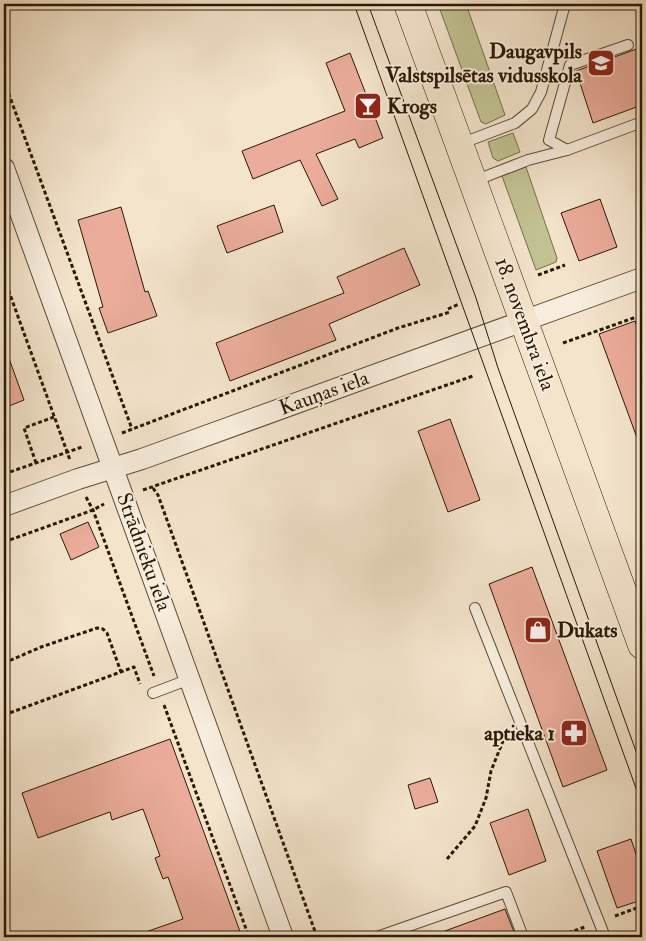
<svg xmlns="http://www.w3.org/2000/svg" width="646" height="941" viewBox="0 0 646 941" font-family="'IM FELL Double Pica',serif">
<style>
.green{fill:#c2c293;stroke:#766d4a}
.building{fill:#ebac9b;stroke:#2a1801}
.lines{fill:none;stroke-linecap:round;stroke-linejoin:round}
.lane-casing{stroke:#5c4b34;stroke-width:12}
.street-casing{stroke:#5c4b34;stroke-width:22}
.primary-casing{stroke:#2a1801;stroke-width:29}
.path{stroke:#2a1801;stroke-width:3;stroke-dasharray:4 2.5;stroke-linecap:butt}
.lane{stroke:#f8edde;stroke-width:10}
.street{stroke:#f8edde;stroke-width:20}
.primary{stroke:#f4e4cc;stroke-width:28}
.tram{stroke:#2a1801;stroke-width:1}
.labels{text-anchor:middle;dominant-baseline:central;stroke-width:4;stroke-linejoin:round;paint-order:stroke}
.poi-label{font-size:21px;font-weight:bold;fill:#2a1801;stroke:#f8edde;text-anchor:end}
.street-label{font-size:21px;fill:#2a1801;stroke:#f8edde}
</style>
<rect width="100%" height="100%" fill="#f4e4cc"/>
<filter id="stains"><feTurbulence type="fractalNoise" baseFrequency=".004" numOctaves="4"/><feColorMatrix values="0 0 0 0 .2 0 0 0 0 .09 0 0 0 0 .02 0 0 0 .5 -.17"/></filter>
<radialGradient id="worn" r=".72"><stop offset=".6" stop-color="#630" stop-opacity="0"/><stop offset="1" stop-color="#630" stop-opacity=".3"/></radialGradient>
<g class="green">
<polygon points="438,4 466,4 505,115 486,124 481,122"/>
<polygon points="513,133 520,152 498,161 493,158 488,142"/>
<polygon points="526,167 557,258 556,262 536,270 502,176"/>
</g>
<g class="building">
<polygon points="642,47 642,105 593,123 576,71"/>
<polygon points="350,53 383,138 359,148 355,139 316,154 338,199 322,206 300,160 253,179 242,151 345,111 326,63"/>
<polygon points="600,199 617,247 579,261 561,213"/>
<polygon points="274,205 283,232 227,253 217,226"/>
<polygon points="121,207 145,292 148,291 157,316 108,333 99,308 103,307 78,220"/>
<polygon points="404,248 420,285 329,324 336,340 230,381 216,343 344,293 337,277"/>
<polygon points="635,321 642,341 642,446 640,446 599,334"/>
<polygon points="6,350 24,400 4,408 4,351"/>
<polygon points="450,419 480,500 448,512 418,431"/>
<polygon points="88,522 99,547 71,560 60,534"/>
<polygon points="532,567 607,770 563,787 489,584"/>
<polygon points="170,739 242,937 138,937 137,935 183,919 168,877 163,879 155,858 160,856 143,809 112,820 110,812 38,838 22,793"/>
<polygon points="430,778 438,802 415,809 408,785"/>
<polygon points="528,809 546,861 509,875 490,823"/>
<polygon points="631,839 642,872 642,900 617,908 597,851"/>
<polygon points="505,909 516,937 435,937 434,935"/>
</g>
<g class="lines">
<g class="lane-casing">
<g id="lane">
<polyline points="460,144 515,123 532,109 541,92 565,4"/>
<polyline points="567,150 549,140 570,65 628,45"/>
<polyline points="474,181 528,160 567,150 642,122"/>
<polyline points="475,608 605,937"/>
<polyline points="153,693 190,679"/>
<polyline points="377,937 506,892 523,937"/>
</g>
</g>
<g class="street-casing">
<g id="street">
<polyline points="4,168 283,937"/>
<polyline points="4,506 78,479 142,459 642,278"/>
</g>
</g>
<g class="primary-casing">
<polyline id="primary" points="408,4 642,645"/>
</g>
<g class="path">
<polyline points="4,81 132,429"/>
<polyline points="538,275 565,265"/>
<polyline points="4,278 70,460"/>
<polyline points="448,309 459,304"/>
<polyline points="563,343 642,315"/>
<polyline points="122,433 398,328 450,312"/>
<polyline points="36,463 24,428 54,417"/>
<polyline points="4,474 82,447"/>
<polyline points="153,488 158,495 317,937"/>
<polyline points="143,490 473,376"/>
<polyline points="86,497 93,510 154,676"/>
<polyline points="4,542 93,510 104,504"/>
<polyline points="4,663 41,647 97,628 103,629 107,633 121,672"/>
<polyline points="164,705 249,937"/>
<polyline points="4,715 134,667 140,684"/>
<polyline points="447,859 475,826 486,798 491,771 507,731"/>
<polyline points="615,916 642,906"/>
<polyline points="556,937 585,927"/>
</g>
<use href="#lane" class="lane"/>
<use href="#street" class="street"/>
<use href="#primary" class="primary"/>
<g class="tram">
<polyline points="354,4 642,805"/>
<polyline points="368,4 476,298 498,368 642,768"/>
</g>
</g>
<defs>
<g id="school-square" transform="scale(1.4375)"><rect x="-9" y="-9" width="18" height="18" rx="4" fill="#8f2418" stroke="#f8edde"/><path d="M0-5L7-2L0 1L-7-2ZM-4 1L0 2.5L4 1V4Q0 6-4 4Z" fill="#fff"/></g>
<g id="bar-square" transform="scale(1.4375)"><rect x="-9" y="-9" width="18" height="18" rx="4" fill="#8f2418" stroke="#f8edde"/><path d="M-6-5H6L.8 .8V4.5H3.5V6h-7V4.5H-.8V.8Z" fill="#fff"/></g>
<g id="shop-square" transform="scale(1.4375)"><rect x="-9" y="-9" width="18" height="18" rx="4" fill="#8f2418" stroke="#f8edde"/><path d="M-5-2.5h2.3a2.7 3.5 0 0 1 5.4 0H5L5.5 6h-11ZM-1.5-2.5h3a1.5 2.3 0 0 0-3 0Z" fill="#fff"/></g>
<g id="pharmacy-square" transform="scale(1.4375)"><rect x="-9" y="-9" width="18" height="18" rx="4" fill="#8f2418" stroke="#f8edde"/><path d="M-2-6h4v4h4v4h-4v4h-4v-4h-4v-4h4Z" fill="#fff"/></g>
</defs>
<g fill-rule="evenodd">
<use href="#school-square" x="601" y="63"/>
<use href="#bar-square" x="368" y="106"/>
<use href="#shop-square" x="538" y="630"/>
<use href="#pharmacy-square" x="574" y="733"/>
</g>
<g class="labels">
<g class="poi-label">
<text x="582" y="51">Daugavpils<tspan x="582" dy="24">Valstspilsētas vidusskola</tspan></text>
<text x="387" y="106" text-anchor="start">Krogs</text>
<text x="557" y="630" text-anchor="start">Dukats</text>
<text x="555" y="733">aptieka 1</text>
</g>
<g class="street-label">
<text transform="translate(525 324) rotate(70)">18. novembra iela</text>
<text transform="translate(324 393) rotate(-20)">Kauņas iela</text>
<text transform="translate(144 552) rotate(70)">Strādnieku iela</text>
</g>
</g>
<rect width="646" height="941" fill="none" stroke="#f4e4cc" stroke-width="20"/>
<rect x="5" y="5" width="636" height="931" fill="none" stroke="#2a1801" stroke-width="2.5"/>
<rect x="10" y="10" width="626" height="921" fill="none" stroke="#2a1801"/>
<rect width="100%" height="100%" filter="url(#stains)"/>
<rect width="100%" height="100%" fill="url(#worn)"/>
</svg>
